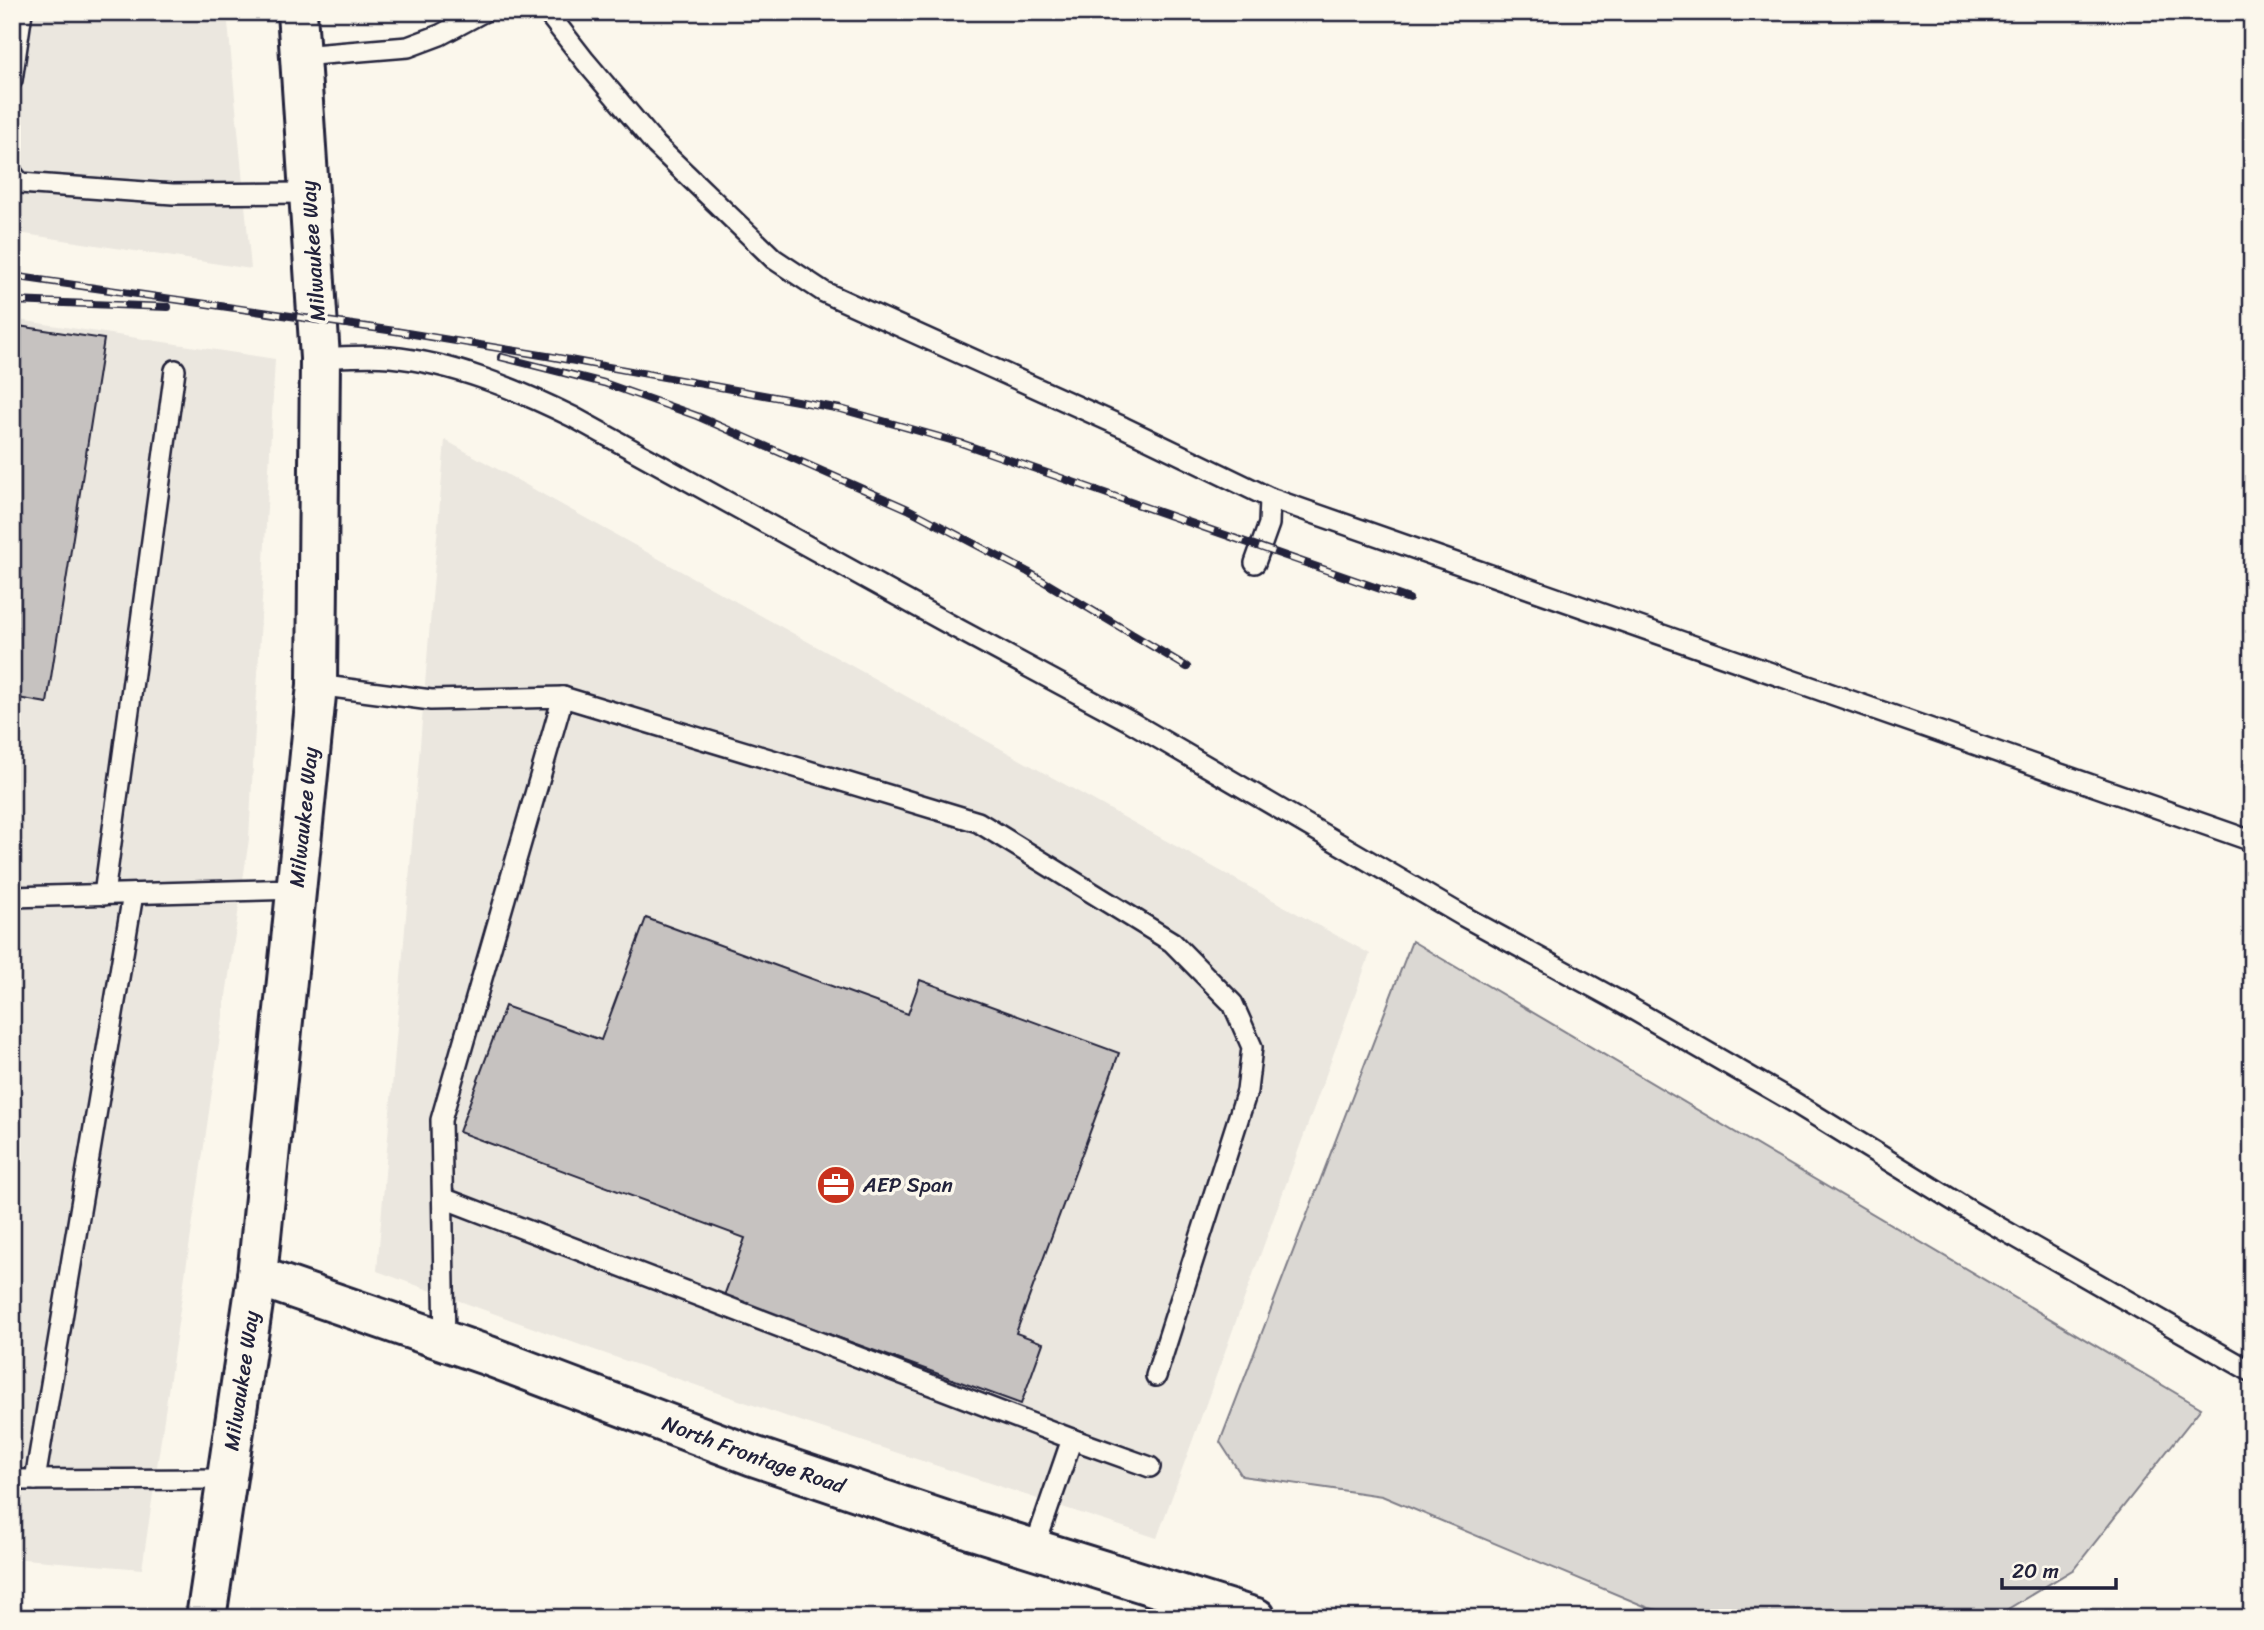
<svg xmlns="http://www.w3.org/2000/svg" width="2264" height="1630" viewBox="0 0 2264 1630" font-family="Sriracha,sans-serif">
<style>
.built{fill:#ebe7df}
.green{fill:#dbd8d3;stroke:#7e7d87;stroke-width:2}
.building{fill:#c6c2c0;stroke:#22223b;stroke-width:2}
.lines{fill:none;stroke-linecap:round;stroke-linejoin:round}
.lane-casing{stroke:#22223b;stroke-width:24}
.secondary-casing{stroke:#22223b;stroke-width:44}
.lane{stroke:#fbf7ec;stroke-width:19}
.secondary{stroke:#fbf7ec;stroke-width:38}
.rail-casing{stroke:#22223b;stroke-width:8}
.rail{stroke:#fbf7ec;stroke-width:5;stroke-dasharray:16;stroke-linecap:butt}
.labels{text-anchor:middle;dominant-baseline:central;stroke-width:7;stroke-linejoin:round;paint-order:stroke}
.street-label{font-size:21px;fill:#22223b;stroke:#fbf7ec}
.poi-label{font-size:21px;fill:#22223b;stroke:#fbf7ec;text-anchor:start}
</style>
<rect width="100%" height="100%" fill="#fbf7ec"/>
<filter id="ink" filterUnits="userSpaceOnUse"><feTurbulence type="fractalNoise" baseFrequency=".0143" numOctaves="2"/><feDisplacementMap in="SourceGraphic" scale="14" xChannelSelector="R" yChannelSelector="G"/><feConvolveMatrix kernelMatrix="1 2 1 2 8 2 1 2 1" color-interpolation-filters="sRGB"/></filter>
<g filter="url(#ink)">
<g class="built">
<polygon points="12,12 227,12 251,269 12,232"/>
<polygon points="12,319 275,359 249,839 142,1569 12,1558"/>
<polygon points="445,440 1370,954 1157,1538 791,1418 583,1346 377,1271"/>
</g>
<polygon class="green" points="1412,941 2201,1408 2074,1569 1993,1618 1694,1618 1649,1608 1382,1496 1242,1476 1220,1442"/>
<g class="building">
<polygon points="12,325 104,339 47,703 12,697"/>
<polygon points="646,918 908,1014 920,980 1119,1053 1016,1333 1043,1343 1021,1404 724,1296 745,1238 459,1132 505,1006 601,1040"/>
</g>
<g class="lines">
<g class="lane-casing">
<g id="lane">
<polyline points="547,12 585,61 656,145 774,259 824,292 1123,427 1270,498 2252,841"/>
<polyline points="300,56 408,47 440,35 483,12"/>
<polyline points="12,80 22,12"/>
<polyline points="12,173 20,183 173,194 309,193"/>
<path d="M320,358C343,357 367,355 390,357C454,363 516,389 573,417L958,629L1131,722L1463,916L1615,999L1792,1101L1972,1212L2252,1372"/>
<polyline points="1255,563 1269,524 1270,498"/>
<polyline points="317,685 431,700 563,697 441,1120 445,1341"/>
<polyline points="563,697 978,822 1172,942 1233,1004 1252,1047 1247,1091 1156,1376"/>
<polyline points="104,895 175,370"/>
<polyline points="12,897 297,889"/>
<polyline points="443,1198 1072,1439 1150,1467"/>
<polyline points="12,1480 226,1479"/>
<polyline points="35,1480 133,894"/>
<polyline points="1034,1549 1072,1439"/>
</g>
</g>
<g class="secondary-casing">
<g id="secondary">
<path id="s1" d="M257,1276L489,1356L753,1456L970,1529L1256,1618"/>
<path id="s2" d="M206,1618L257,1276L317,685L320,358L297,12"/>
</g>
</g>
<use href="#lane" class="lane"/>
<use href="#secondary" class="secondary"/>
<g class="rail-casing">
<g id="rail">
<polyline points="12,276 395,331 553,357 841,409 961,443 1409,599"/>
<polyline points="12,301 168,307"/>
<polyline points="501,357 604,383 697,416 908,509 1028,572 1187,667"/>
</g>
</g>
<use href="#rail" class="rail"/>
</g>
</g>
<defs>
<g id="office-disc" transform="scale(2.0125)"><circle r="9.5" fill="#c8321e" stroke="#fbf7ec"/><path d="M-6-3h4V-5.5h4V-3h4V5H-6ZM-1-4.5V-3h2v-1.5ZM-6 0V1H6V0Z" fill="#fff"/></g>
</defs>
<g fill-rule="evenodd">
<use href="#office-disc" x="836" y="1185"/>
</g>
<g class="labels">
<g class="street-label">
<text transform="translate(313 251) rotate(-94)">Milwaukee Way</text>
<text stroke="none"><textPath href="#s2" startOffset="807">Milwaukee Way</textPath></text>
<text stroke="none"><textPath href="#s2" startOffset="240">Milwaukee Way</textPath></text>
<text stroke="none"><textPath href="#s1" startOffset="528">North Frontage Road</textPath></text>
</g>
<g class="poi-label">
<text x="863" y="1185">AEP Span</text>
</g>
</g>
<rect width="2264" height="1630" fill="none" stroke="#fbf7ec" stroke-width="42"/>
<rect x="21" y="21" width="2222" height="1588" fill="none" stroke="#22223b" stroke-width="2.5" filter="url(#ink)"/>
<path d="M2002 1578v10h114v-10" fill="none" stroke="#22223b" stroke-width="3.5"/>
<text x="2012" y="1578" font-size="21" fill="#22223b" stroke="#fbf7ec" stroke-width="5" paint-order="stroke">20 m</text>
</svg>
